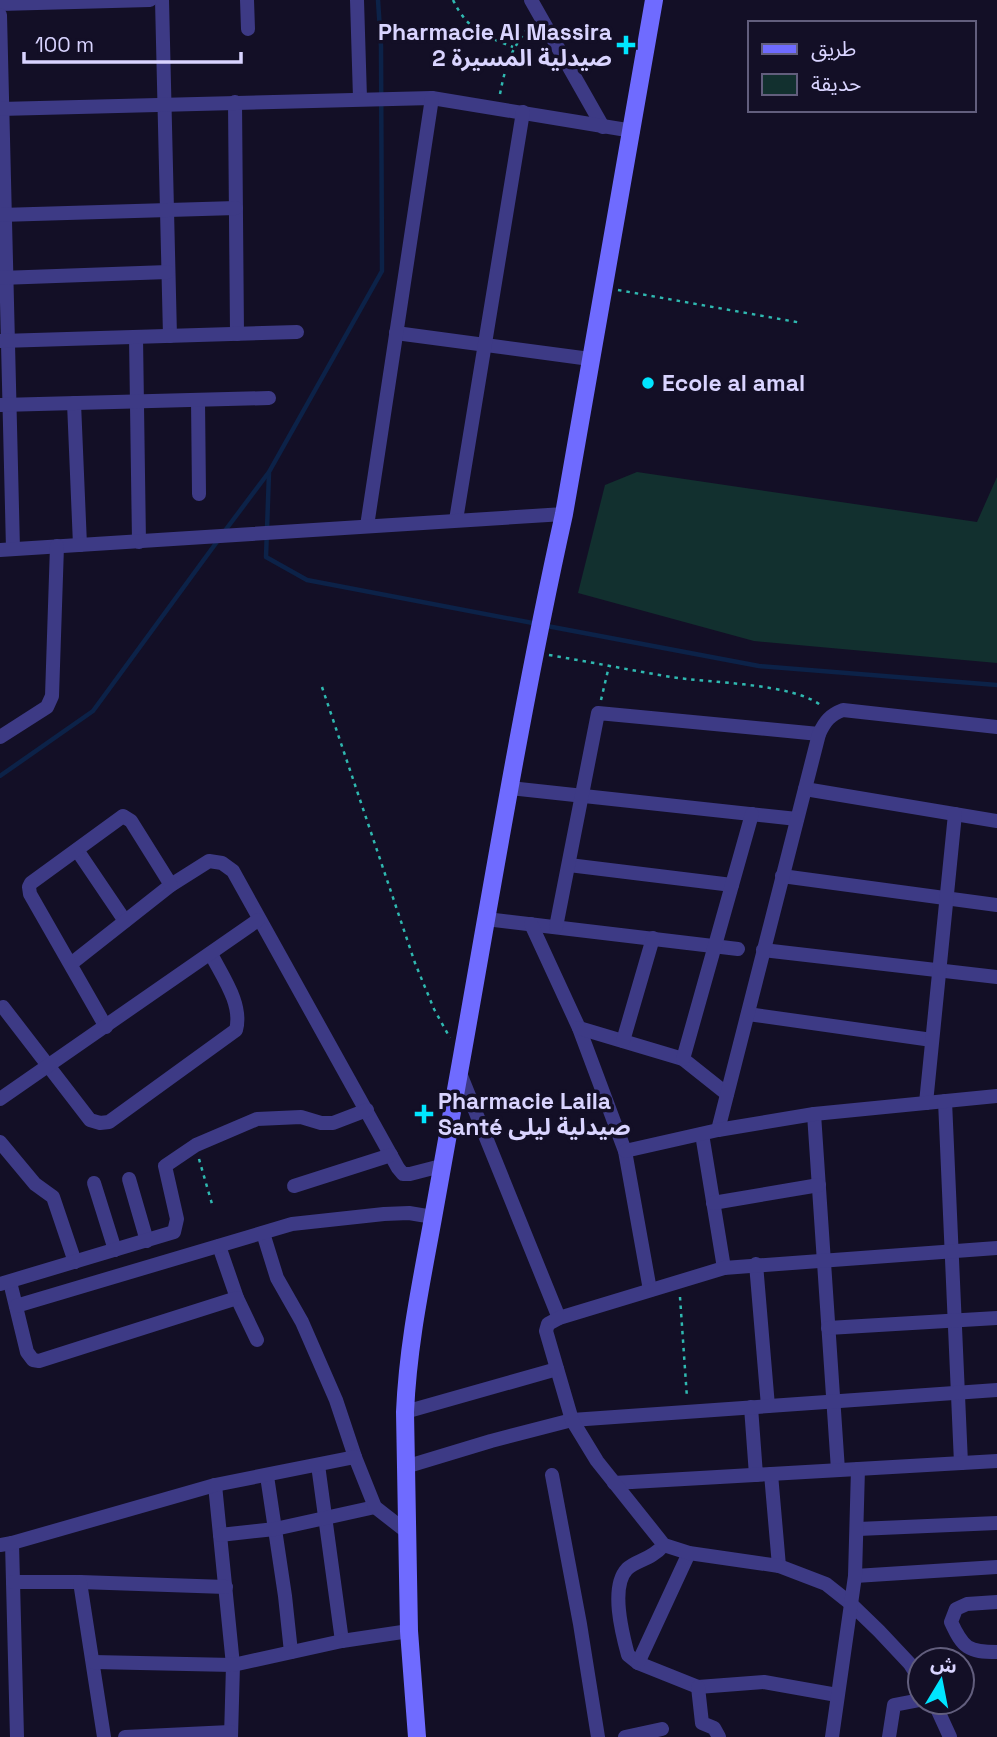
<svg xmlns="http://www.w3.org/2000/svg" width="997" height="1737" viewBox="0 0 997 1737" font-family="'Space Grotesk','Noto Sans Arabic',sans-serif">
<style>
.green{fill:#12302f}
.lines{fill:none;stroke-linecap:round;stroke-linejoin:round}
.stream{stroke:#0c2248;stroke-width:4.5}
.path{stroke:#2fb8b0;stroke-width:2.5;stroke-dasharray:3.5 5;stroke-linecap:butt}
.street{stroke:#3d3a85;stroke-width:14}
.secondary{stroke:#6f6bff;stroke-width:18}
.poi-dot{fill:#00e5ff;stroke:#130f26;stroke-width:2.5}
.labels{text-anchor:middle;dominant-baseline:central;stroke-width:7;stroke-linejoin:round;paint-order:stroke}
.poi-label{font-size:23px;font-weight:bold;fill:#d9d4ff;stroke:#130f26;text-anchor:start}
</style>
<rect width="100%" height="100%" fill="#130f26"/>
<polygon class="green" points="637,472 977,522 997,477 997,663 754,641 578,593 605,485"/>
<g class="lines">
<g class="stream">
<polyline points="269,473 266,557 307,580 538,624"/>
<polyline points="224,532 269,472 382,271 381,46 378,0"/>
<polyline points="547,626 759,666 997,685"/>
<polyline points="0,776 93,711 219,539"/>
</g>
<g class="path">
<path d="M453,0C467,29 484,36 513,47"/>
<path d="M500,94C506,63 511,50 530,25"/>
<polyline points="618,290 802,323"/>
<path d="M549,655C590,662 630,670 671,677C709,683 796,683 823,707"/>
<polyline points="322,687 415,963 434,1009 450,1038"/>
<polyline points="601,700 609,666"/>
<polyline points="199,1159 212,1204"/>
<polyline points="680,1297 687,1398"/>
</g>
<g class="street">
<polyline points="162,0 170,336"/>
<polyline points="247,0 248,29"/>
<polyline points="357,0 360,98"/>
<polyline points="531,0 603,127"/>
<polyline points="0,4 150,0"/>
<polyline points="0,15 13,549"/>
<polyline points="235,102 237,334"/>
<polyline points="0,109 432,98 633,131"/>
<polyline points="0,215 236,208"/>
<polyline points="0,278 168,272"/>
<polyline points="396,333 590,359"/>
<polyline points="136,337 139,542"/>
<polyline points="1,341 297,332"/>
<polyline points="198,400 199,494"/>
<polyline points="74,403 80,545"/>
<polyline points="1,405 269,398"/>
<polyline points="456,520 523,112"/>
<polyline points="367,526 432,98"/>
<polyline points="0,550 564,514"/>
<polyline points="0,737 47,707 52,696 57,546"/>
<polyline points="510,788 797,819"/>
<polyline points="805,789 997,821"/>
<polyline points="77,850 125,921"/>
<polyline points="569,865 732,885"/>
<polyline points="782,876 997,905"/>
<polyline points="486,919 738,949"/>
<polyline points="531,924 579,1028 625,1151 650,1290"/>
<polyline points="556,927 598,713 819,734"/>
<polyline points="763,950 997,977"/>
<polyline points="72,963 171,885 209,861 222,863 233,871 398,1168 403,1174 410,1174 441,1166"/>
<path d="M3,1007L90,1120L100,1123L109,1122L236,1030C243,1004 222,976 211,954"/>
<polyline points="748,1014 932,1040"/>
<polyline points="106,1027 30,894 29,887 31,883 123,816 131,821 171,885"/>
<polyline points="579,1028 683,1059 727,1094"/>
<polyline points="623,1041 653,938"/>
<polyline points="683,1059 752,814"/>
<polyline points="459,1071 559,1318"/>
<polyline points="0,1099 258,920"/>
<polyline points="945,1101 961,1463"/>
<polyline points="926,1103 955,814"/>
<polyline points="814,1114 838,1470"/>
<path d="M718,1130L819,734C825,721 830,715 843,710L997,727"/>
<polyline points="702,1134 724,1268"/>
<polyline points="0,1142 35,1184 53,1197 75,1262"/>
<polyline points="625,1151 718,1130 814,1114 997,1096"/>
<polyline points="129,1179 147,1241"/>
<polyline points="94,1183 115,1250"/>
<polyline points="294,1186 391,1155"/>
<polyline points="713,1203 819,1185"/>
<polyline points="263,1233 277,1278 302,1322 336,1400 355,1457"/>
<polyline points="219,1246 237,1298 257,1340"/>
<polyline points="756,1264 768,1406"/>
<polyline points="10,1282 27,1352 33,1360 39,1361 237,1298"/>
<polyline points="0,1284 174,1232 177,1219 165,1166 196,1145 257,1119 301,1117 321,1123 333,1123 367,1110"/>
<polyline points="16,1306 292,1224 384,1214 409,1213 433,1217"/>
<polyline points="828,1328 997,1318"/>
<polyline points="751,1407 756,1475"/>
<polyline points="405,1412 557,1369"/>
<polyline points="318,1465 342,1641"/>
<polyline points="405,1467 491,1441 572,1420 997,1390"/>
<polyline points="771,1474 779,1566"/>
<polyline points="552,1475 580,1624 598,1737"/>
<polyline points="267,1476 285,1596 291,1652"/>
<polyline points="614,1483 997,1461"/>
<polyline points="215,1485 233,1665 231,1737"/>
<polyline points="858,1529 997,1523"/>
<polyline points="220,1535 275,1529 375,1507"/>
<polyline points="12,1543 17,1737"/>
<polyline points="0,1545 12,1543 215,1485 355,1457 375,1507 407,1532"/>
<path d="M664,1545C651,1560 636,1560 627,1569C610,1587 622,1633 628,1655L638,1663L698,1687L764,1682L837,1695"/>
<polyline points="855,1576 997,1567"/>
<polyline points="13,1582 80,1582 226,1587"/>
<polyline points="80,1582 104,1737"/>
<path d="M997,1602L967,1604L956,1609L951,1622C963,1648 968,1652 997,1652"/>
<polyline points="93,1662 233,1665 342,1641 409,1631"/>
<polyline points="638,1663 689,1553"/>
<polyline points="920,1680 910,1664 879,1631 850,1603 826,1584 779,1566 689,1553 664,1545 597,1461 572,1420 546,1331 548,1324 559,1318 724,1268 997,1248"/>
<polyline points="698,1687 702,1723 714,1728 719,1737"/>
<polyline points="934,1702 950,1737"/>
<polyline points="125,1737 230,1732"/>
<polyline points="625,1737 662,1729"/>
<polyline points="832,1737 855,1576 858,1469"/>
<polyline points="889,1737 894,1705 920,1700"/>
</g>
<path class="secondary" d="M417,1737L409,1631L405,1412C408,1344 421,1284 433,1218C443,1164 452,1110 462,1056C494,876 524,694 564,514L654,0"/>
</g>
<g class="poi-dot">
<path d="M622.5 34.5h7v7h7v7h-7v7h-7v-7h-7v-7h7z"/>
<circle cx="648" cy="383" r="7"/>
<path d="M420.5 1103.5h7v7h7v7h-7v7h-7v-7h-7v-7h7z"/>
</g>
<g class="labels">
<g class="poi-label">
<text x="612" y="32" text-anchor="end">Pharmacie Al Massira<tspan x="612" dy="26">2 صيدلية المسيرة</tspan></text>
<text x="662" y="383">Ecole al amal</text>
<text x="438" y="1101">Pharmacie Laila<tspan x="438" dy="26">Santé صيدلية ليلى</tspan></text>
</g>
</g>
<rect x="748" y="21" width="228" height="91" fill="#130f26" stroke="#625e7d" stroke-width="2"/>
<rect x="762" y="44" width="35" height="10" fill="#6f6bff" stroke="#625e7d" stroke-width="2"/>
<text x="811" y="56" font-size="21" fill="#d9d4ff">طريق</text>
<rect x="762" y="74" width="35" height="21" fill="#12302f" stroke="#625e7d" stroke-width="2"/>
<text x="811" y="91" font-size="21" fill="#d9d4ff">حديقة</text>
<g transform="translate(941 1681) rotate(10)"><circle r="33" fill="#130f26" stroke="#625e7d" stroke-width="2"/>
<path d="M0-5L12 26L0 18L-12 26Z" fill="#00e5ff"/>
<text y="-10" font-size="19" font-weight="bold" text-anchor="middle" fill="#d9d4ff">ش</text>
</g>
<path d="M24 52v10h217v-10" fill="none" stroke="#d9d4ff" stroke-width="3.5"/>
<text x="35" y="52" font-size="21" fill="#d9d4ff" stroke="#130f26" stroke-width="5" paint-order="stroke">100 m</text>
</svg>
